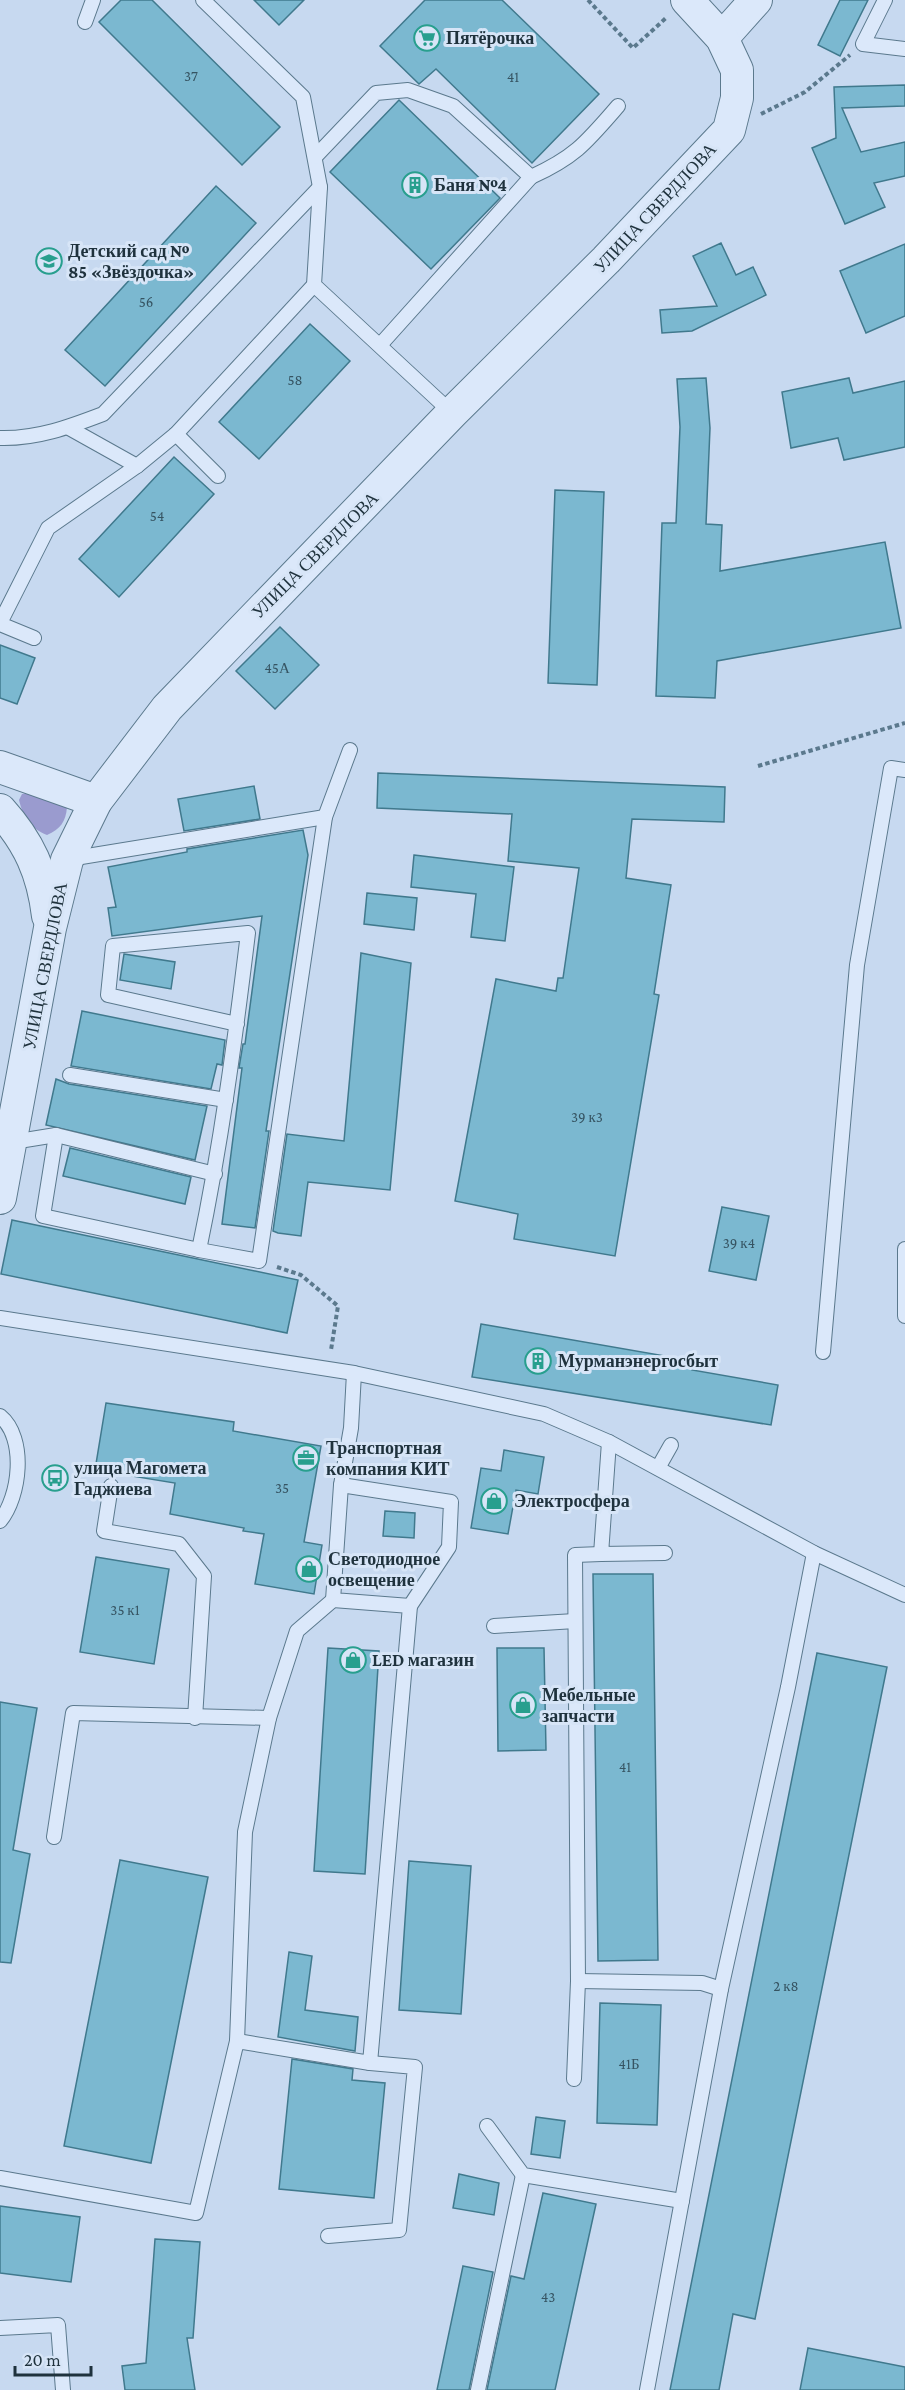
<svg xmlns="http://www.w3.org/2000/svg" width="905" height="2390" viewBox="0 0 905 2390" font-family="'Crimson Pro',serif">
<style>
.green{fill:#9a9bcf}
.building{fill:#7bb8d0;stroke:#40798d;stroke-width:1.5}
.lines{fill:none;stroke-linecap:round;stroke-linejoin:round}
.service-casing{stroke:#5b798d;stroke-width:16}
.tertiary-casing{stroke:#5b798d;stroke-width:34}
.path{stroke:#5b798d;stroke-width:4;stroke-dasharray:4.5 3;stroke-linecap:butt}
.service{stroke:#dbe8fa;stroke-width:14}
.tertiary{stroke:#dbe8fa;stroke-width:32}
.labels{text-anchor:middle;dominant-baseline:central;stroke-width:6;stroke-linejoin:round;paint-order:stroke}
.number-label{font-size:15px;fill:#365462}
.poi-label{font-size:18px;font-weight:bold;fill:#1f323d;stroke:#d7e5f7;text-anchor:start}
.street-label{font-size:18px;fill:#1f323d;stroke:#d7e5f7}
</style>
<rect width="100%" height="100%" fill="#c7d9f0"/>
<path class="green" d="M32,792L60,802L67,807C66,822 60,829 47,835C30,828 23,817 19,800L22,794Z"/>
<g class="building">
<polygon points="121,0 152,0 280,127 242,165 99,22"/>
<polygon points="254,0 304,0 279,25"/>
<polygon points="425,0 502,0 599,94 532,163 436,69 419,84 380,46"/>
<polygon points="840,0 868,0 840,56 818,45"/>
<polygon points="905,85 905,106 842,108 861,152 905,142 905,176 874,183 885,207 845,224 812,148 836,138 834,87"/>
<polygon points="399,100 500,198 431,269 330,172"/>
<polygon points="216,186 256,223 105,386 65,350"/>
<polygon points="721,243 736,275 753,267 766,295 692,331 662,333 660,310 717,306 693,256"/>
<polygon points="905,244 905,316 866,333 840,271"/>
<polygon points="310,324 350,361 259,459 219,422"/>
<polygon points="706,378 710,428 706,524 722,525 720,571 885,542 901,628 717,661 715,698 656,696 662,523 676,523 680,427 677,379"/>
<polygon points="849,378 853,393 905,381 905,447 844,460 838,438 791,448 782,392"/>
<polygon points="174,457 214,494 119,597 79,559"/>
<polygon points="555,490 604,492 597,685 548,683"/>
<polygon points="280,627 319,665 275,709 236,671"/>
<polygon points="0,645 35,658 17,704 0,698"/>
<polygon points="378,773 725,787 724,822 632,819 626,878 671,885 654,994 659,995 615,1256 514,1239 518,1214 455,1201 496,979 556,991 558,978 563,978 579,868 508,861 512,814 377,808"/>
<polygon points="254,786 260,819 184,831 178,799"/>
<polygon points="303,830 308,855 266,1131 269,1131 255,1228 222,1224 242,1068 239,1068 243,1044 245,1044 262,916 112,936 108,908 116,907 108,867 187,852 187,849"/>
<polygon points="414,855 514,867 505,941 471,937 476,894 411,887"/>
<polygon points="367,893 417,898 414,930 364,924"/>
<polygon points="361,953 411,963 390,1190 308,1182 301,1236 278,1233 273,1231 287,1134 344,1141"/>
<polygon points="124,954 175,962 171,989 120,980"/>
<polygon points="82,1011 225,1040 222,1065 217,1064 211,1089 71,1066"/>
<polygon points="56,1079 69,1084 207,1106 195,1160 46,1125"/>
<polygon points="70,1148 191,1177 185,1204 63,1176"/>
<polygon points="722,1207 769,1216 756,1280 709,1271"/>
<polygon points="12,1220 298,1280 287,1333 1,1274"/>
<polygon points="481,1324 694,1361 692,1370 778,1385 771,1425 472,1377"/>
<polygon points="106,1403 234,1422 233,1431 321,1446 304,1542 322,1545 314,1594 255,1584 264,1534 243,1531 244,1528 170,1514 175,1483 95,1470"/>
<polygon points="504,1450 544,1457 538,1494 516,1490 508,1534 471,1528 481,1468 501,1471"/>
<polygon points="385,1511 415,1513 414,1538 383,1536"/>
<polygon points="96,1557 169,1569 154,1664 80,1652"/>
<polygon points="593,1574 653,1574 658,1960 598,1961"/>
<polygon points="328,1648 379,1651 365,1874 314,1871"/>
<polygon points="497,1648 544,1648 546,1750 498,1751"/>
<polygon points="817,1653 887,1667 755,2319 733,2314 719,2390 670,2390"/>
<polygon points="0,1702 37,1708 13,1850 30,1854 11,1963 0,1962"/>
<polygon points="120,1860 208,1877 151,2163 64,2146"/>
<polygon points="409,1861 471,1866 461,2014 399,2010"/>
<polygon points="289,1952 312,1956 305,2010 358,2017 355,2051 278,2037"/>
<polygon points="600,2003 661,2005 657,2125 597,2123"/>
<polygon points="292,2059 353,2069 352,2080 385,2083 374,2198 279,2189"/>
<polygon points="536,2117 565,2121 560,2158 531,2154"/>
<polygon points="459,2174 499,2183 494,2215 453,2208"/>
<polygon points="543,2193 596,2204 555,2390 487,2390 511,2276 524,2279"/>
<polygon points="0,2206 80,2217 71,2282 0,2273"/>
<polygon points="155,2239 200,2242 193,2338 187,2338 195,2390 125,2390 122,2366 146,2363"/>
<polygon points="463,2266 493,2272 469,2390 437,2390"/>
<polygon points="808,2348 905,2367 905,2390 800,2390"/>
</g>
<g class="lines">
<g class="service-casing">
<g id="service">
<polyline points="203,0 303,97 320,187 314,285 452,413"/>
<polyline points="885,0 863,44 905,49"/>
<polyline points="85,22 93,0"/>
<path d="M315,157L376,93L408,90L453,106L531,177C575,157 586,143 618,106"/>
<polyline points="381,344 531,177"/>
<polyline points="69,428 137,466"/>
<polyline points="176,434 218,476"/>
<path d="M0,438C37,439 69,427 103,414L320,187"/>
<polyline points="0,623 48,528 137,466 176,434 314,285"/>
<polyline points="0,624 34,638"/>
<polyline points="69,859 325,817"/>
<polyline points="70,1075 226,1100"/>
<path d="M56,1135L43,1216L199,1250C221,1145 235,1040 248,933L113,946L108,995L237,1024"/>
<polyline points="12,1139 25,1140 56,1135 215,1174"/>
<polyline points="905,1249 905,1316"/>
<polyline points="199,1250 259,1261 325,817 350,750"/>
<polyline points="0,1318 354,1373 544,1414 609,1442 814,1553 905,1595"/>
<polyline points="823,1352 857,965 891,768 905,770"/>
<path d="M0,1416C27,1438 20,1497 0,1521"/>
<polyline points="609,1442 601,1554 665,1553"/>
<polyline points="658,1468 671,1445"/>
<polyline points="341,1485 451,1502 449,1547 410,1606"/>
<polyline points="111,1486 104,1531 179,1544 204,1576 195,1718"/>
<polyline points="494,1626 575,1621"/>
<polyline points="54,1837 73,1713 269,1718"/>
<polyline points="578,1981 702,1983 721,1989"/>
<polyline points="237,2041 245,1832 269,1718 297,1631 333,1600"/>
<polyline points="574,2079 578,1981 575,1555 601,1554"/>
<polyline points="487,2126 523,2175 682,2201"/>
<polyline points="0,2178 196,2213 237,2041 370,2063 410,1606 333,1600 341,1485 351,1428 354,1373"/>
<polyline points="328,2236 399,2230 415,2067 370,2063"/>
<polyline points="0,2328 58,2325 63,2390"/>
<polyline points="478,2390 523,2175"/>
<polyline points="647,2390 721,1989 788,1687 814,1553"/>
</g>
</g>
<g class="tertiary-casing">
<g id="tertiary">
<polyline points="722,38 756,0"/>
<polyline points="0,767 96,801"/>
<path d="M0,810C29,842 43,873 48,916"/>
<polyline points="0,1198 50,928 67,860 96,801 167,708 452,413 606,260 729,130 737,98 737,70 722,38 687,0"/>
</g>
</g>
<g class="path">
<polyline points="588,0 633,48 666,18"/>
<polyline points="761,114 805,92 850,55"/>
<polyline points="758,766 905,723"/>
<polyline points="277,1267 301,1275 338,1306 331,1350"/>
</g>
<use href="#service" class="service"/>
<use href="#tertiary" class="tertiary"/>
</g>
<defs>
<g id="supermarket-ring" transform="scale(1.35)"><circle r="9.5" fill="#d7e5f7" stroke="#289f8e" stroke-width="1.5"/><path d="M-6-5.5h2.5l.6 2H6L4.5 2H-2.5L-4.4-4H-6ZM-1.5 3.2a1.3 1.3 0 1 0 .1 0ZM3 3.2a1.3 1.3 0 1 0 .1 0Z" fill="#289f8e"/></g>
<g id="building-ring" transform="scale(1.35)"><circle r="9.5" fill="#d7e5f7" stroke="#289f8e" stroke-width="1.5"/><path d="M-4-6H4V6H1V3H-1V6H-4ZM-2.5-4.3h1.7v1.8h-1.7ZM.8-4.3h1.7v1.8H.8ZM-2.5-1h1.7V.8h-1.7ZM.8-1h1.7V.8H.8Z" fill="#289f8e"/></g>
<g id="school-ring" transform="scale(1.35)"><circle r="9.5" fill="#d7e5f7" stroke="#289f8e" stroke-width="1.5"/><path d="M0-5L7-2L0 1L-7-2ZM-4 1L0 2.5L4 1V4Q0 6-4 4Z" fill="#289f8e"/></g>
<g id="office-ring" transform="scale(1.35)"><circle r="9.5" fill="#d7e5f7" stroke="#289f8e" stroke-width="1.5"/><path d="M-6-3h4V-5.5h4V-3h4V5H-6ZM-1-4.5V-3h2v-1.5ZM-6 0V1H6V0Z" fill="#289f8e"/></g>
<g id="bus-ring" transform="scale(1.35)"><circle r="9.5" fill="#d7e5f7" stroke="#289f8e" stroke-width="1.5"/><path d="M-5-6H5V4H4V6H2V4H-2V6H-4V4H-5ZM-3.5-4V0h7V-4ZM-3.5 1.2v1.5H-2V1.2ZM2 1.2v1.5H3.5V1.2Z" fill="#289f8e"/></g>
<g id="shop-ring" transform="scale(1.35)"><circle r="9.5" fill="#d7e5f7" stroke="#289f8e" stroke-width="1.5"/><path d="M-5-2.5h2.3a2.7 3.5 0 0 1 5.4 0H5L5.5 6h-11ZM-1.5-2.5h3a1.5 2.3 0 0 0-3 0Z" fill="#289f8e"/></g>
</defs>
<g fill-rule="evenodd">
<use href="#supermarket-ring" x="427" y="38"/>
<use href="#building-ring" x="415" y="185"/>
<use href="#school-ring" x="49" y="261"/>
<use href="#building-ring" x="538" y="1361"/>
<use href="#office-ring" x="306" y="1458"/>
<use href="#bus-ring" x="55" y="1478"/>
<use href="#shop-ring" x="494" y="1501"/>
<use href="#shop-ring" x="309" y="1569"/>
<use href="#shop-ring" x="353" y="1660"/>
<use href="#shop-ring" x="523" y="1705"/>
</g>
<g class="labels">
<g class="number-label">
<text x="191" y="76">37</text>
<text x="513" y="77">41</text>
<text x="146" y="302">56</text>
<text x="295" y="380">58</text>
<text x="157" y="516">54</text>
<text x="277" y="668">45А</text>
<text x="587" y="1117">39 к3</text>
<text x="739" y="1243">39 к4</text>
<text x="282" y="1488">35</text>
<text x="125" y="1610">35 к1</text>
<text x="625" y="1767">41</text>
<text x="786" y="1986">2 к8</text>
<text x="629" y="2064">41Б</text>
<text x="548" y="2297">43</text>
</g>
<g class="poi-label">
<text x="446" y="38">Пятёрочка</text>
<text x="434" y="185">Баня №4</text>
<text x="68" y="251">Детский сад №<tspan x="68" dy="21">85 «Звёздочка»</tspan></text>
<text x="558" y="1361">Мурманэнергосбыт</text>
<text x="326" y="1448">Транспортная<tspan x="326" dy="21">компания КИТ</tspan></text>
<text x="74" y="1468">улица Магомета<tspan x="74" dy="21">Гаджиева</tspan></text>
<text x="514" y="1501">Электросфера</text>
<text x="328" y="1559">Светодиодное<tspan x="328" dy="21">освещение</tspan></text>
<text x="372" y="1660">LED магазин</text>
<text x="542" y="1695">Мебельные<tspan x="542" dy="21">запчасти</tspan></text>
</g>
<g class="street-label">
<text transform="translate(655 208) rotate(-47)">УЛИЦА СВЕРДЛОВА</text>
<text transform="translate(315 555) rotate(-45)">УЛИЦА СВЕРДЛОВА</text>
<text transform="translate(45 966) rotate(-79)">УЛИЦА СВЕРДЛОВА</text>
</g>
</g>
<path d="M15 2366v9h76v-9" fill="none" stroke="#1f323d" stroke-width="3"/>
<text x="24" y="2366" font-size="18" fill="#1f323d" stroke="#d7e5f7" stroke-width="4.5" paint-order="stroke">20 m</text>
</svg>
